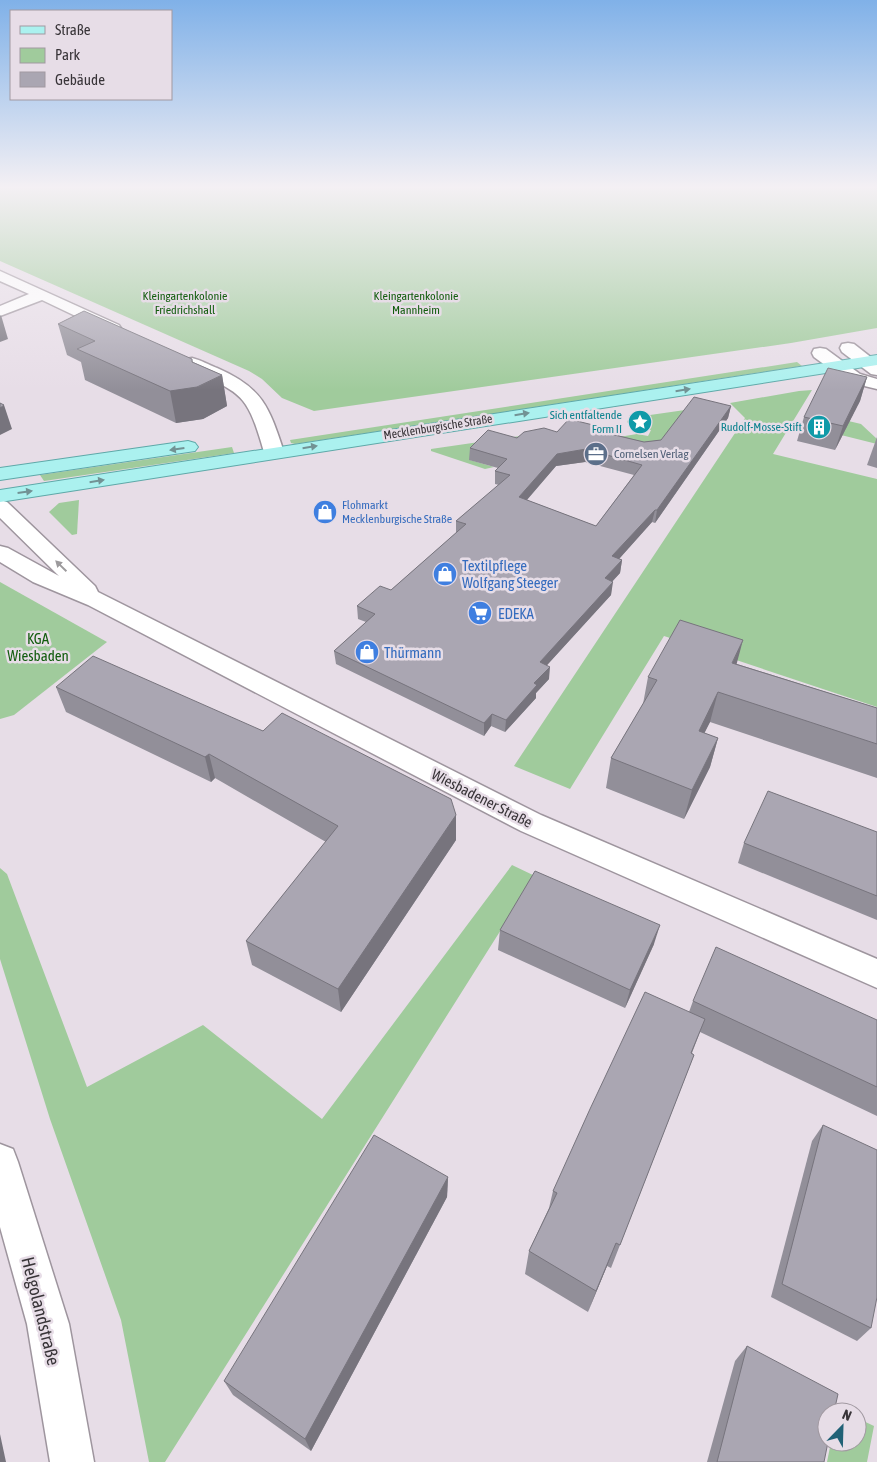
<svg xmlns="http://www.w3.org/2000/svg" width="877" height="1462" viewBox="0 0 877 1462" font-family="'Asap Condensed',sans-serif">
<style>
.green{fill:#a0cb9c}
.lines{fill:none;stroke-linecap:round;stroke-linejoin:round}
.minor-casing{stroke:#9e959e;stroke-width:3}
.major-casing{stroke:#5ea8a8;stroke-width:2}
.minor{fill:#fff;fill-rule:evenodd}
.major{fill:#abf1ef;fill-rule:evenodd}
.wall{fill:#928f99;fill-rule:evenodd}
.shaded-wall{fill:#77747d}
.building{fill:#aaa6b2;stroke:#77747d;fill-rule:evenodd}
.oneway{fill:#729294}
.oneway2{fill:#9c9a9c}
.labels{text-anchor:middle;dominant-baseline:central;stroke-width:5;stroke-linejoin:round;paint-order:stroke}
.far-park-label{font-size:12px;fill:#135d0f;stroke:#e7dde7}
.far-culture-label{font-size:12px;fill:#0d838f;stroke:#e7dde7;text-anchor:end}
.far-street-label{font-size:12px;fill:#383438;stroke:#e7dde7}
.far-service-label{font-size:12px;fill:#4e5e75;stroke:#e7dde7;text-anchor:start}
.far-shop-label{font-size:12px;fill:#366cbe;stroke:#e7dde7;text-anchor:start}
.shop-label{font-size:15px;fill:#366cbe;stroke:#e7dde7;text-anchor:start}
.park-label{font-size:15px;fill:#135d0f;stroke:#e7dde7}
.street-label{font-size:15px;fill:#383438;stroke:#e7dde7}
.near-street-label{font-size:18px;fill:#383438;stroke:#e7dde7}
</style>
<rect width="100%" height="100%" fill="#e7dde7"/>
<g class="green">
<polygon points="0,186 877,186 877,328 791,343 314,411 282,398 262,379 249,371 0,261"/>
<polygon points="797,362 802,366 295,444 291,443 290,440"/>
<polygon points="812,390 773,454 877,479 877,707 664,636 570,789 514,766 745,418 730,403 799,391"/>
<polygon points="692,409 659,452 619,437 637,434 648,436 651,430 630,425 627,422 629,418"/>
<polygon points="840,419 861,424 877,439 877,444 833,433"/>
<polygon points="520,436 526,443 470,460 494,467 485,469 431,451 431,449"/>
<polygon points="232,447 234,453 44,481 40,475"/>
<polygon points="79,500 77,534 72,535 49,512 59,503"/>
<polygon points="0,582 107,642 14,715 0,719"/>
<polygon points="512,865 535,876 165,1462 149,1462 121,1320 50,1119 0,959 0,868 7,874 87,1087 203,1025 322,1119"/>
<polygon points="857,1418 874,1426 867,1462 827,1462 831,1442 857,1442"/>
</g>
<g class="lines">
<g class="minor-casing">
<g id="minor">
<polygon points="0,271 119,325 121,328 119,331 107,331 42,300 0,316 0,306 29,294 0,281"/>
<polygon points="848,343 854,344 877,362 877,375 871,374 842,352 840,348 842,344"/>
<polygon points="820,348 826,349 860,374 877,379 877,389 848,382 814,357 812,353 814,349"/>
<path d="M192,358C201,360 209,365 217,368C263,388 269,407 284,452L281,456L274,458L267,456L264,452C246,389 241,395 186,367L183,363L186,359Z"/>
<polygon points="0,500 7,502 95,586 98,592 541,815 877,959 877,988 521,831 88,605 33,582 0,562 0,546 8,548 59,576 0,518"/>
<polygon points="0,1144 13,1149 18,1162 69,1324 94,1462 50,1462 27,1324 0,1227"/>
</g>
</g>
<g class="major-casing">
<g id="major">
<polygon points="877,355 877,365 0,502 0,490"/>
<polygon points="188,441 195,443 198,447 195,451 0,480 0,468"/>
</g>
</g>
<use href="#minor" class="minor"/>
<use href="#major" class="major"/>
</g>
<g class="wall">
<polygon points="58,324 193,362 222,375 227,406 203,419 176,423 85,380 81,362 67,355"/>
<polygon points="867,377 860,401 835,450 797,441 804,417"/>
<path d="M731,406L728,418L655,523L652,522L619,559L622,560L620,573L612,582L611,595L547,665L549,679L536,693V698L505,732L491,726L484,736L336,664L334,651L366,622L358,619L357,606L391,590L456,533V521L499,485L495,484V471L498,468L469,460L470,448L517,438L557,432L605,428V432L644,442L661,440ZM585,462L634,475L596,526L527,500L556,466Z"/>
<polygon points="877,437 877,468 867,465"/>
<polygon points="737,664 877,708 877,778 710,722 704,733 718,738 710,767 684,819 606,788 611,758 643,704 648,677"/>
<polygon points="56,687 263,731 456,815 456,840 341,1012 252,965 246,941 326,842 215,778 211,782 66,712"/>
<polygon points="877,832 877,920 738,863 744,843"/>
<polygon points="500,930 654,944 625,1008 498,950"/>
<polygon points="693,1001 877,1020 877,1116 700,1032 692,1053 694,1055 611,1268 607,1266 588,1312 525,1274 529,1251 549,1208 553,1191 689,1012"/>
<polygon points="823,1125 871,1328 857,1341 771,1297 812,1141"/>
<polygon points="448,1177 447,1197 311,1451 233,1395 224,1381"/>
<polygon points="747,1346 824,1462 707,1462 735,1361"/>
</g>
<g class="shaded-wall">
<polygon points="1,315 8,339 0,342 0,316"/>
<polygon points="192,359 198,387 222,375 227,406 203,419 176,423 170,391 192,362"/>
<polygon points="867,377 860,401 835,450 843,426"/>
<polygon points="4,405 12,429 0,435 0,408"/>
<polygon points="731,406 728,418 655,523 657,510"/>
<polygon points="586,449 585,462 556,466 518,510 519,497 557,454"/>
<polygon points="655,510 652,522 610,569 612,556"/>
<polygon points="622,560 620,573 603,591 605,578"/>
<polygon points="613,582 611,595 538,675 540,662"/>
<polygon points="743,640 735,670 732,663"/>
<polygon points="550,667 549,679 536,693 536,698 505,732 506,720 534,683"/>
<polygon points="718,692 710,722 691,760 699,731"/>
<polygon points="492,714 491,726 484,736 484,723"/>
<polygon points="718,738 710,767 684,819 692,790"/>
<polygon points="209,754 215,778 211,782 205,757"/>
<polygon points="456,815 456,840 341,1012 338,989"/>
<polygon points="660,925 654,944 625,1008 630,990"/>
<polygon points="448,1177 447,1197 311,1451 305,1439"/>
<polygon points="616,1243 607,1266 588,1312 596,1291"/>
<polygon points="0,1434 6,1462 0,1462"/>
</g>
<g class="building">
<polygon points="84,311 192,359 192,362 222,375 197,387 170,391 77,349 95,341 58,324"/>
<polygon points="828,368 867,377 843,426 804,417"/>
<path d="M694,397L731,406L657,510H655L612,556L622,560L605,578L613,582L540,662L550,667L534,683L537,685L506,720L492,714L484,723L334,651L375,614L357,606L380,586L391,590L466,524L456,521L510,475L495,471L507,459L470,448L488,430L517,438L524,432L544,428L557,432L569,419L605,428L602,432L644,442L661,440ZM586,449L642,465L596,526L519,497L557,454Z"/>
<polygon points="0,403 4,405 0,408"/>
<polygon points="680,620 743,640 732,663 877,708 877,744 718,692 699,731 718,738 692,790 611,758 657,680 648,677"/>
<polygon points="93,656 263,731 282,713 451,799 456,815 338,989 246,941 338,826 209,754 205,757 56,687"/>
<polygon points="768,791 877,832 877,896 744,843"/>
<polygon points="535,871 660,925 630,990 500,930"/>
<polygon points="716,947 877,1020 877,1087 693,1001"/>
<polygon points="645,992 705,1019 691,1053 694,1055 620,1245 616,1243 596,1291 529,1251 557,1193 553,1191 590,1109"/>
<polygon points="823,1125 877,1150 877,1297 871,1328 782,1284"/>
<polygon points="374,1135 448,1177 305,1439 224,1381"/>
<polygon points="747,1346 838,1394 834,1412 827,1412 827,1442 828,1442 824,1462 717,1462"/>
</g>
<defs><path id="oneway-solid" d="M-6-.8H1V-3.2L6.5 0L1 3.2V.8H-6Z" transform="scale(1.25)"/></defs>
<g class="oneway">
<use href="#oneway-solid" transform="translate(683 390) rotate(-9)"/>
<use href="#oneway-solid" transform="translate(522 414) rotate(-9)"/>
<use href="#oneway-solid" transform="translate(310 447) rotate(-9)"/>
<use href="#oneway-solid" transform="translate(177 449) rotate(172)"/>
<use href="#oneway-solid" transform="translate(97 481) rotate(-9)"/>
<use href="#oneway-solid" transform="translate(25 492) rotate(-8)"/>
</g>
<use class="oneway2" href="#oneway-solid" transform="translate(61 566) rotate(-136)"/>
<linearGradient id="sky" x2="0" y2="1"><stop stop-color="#80b1e8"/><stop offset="0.48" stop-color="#f4f0f4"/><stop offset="1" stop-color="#f4f0f4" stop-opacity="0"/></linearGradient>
<rect width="877" height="390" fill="url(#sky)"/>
<defs>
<g id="sight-disc" transform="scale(1.25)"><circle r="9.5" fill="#0f9aa8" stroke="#e7dde7"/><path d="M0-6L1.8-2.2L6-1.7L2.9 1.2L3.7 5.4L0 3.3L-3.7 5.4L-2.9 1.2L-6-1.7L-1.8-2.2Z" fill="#fff"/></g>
<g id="building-disc" transform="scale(1.25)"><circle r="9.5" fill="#0f9aa8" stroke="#e7dde7"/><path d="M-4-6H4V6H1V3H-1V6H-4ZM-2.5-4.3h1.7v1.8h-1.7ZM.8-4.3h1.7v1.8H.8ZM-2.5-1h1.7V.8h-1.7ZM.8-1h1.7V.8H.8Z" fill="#fff"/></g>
<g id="office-disc" transform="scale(1.25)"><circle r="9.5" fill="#5c6f8a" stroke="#e7dde7"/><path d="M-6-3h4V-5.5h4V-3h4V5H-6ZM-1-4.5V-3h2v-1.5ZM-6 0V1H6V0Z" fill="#fff"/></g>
<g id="shop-disc" transform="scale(1.25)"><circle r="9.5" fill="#3f7fe0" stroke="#e7dde7"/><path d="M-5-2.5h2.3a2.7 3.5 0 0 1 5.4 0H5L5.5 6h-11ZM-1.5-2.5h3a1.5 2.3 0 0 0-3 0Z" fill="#fff"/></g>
<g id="supermarket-disc" transform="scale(1.25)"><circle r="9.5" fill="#3f7fe0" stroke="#e7dde7"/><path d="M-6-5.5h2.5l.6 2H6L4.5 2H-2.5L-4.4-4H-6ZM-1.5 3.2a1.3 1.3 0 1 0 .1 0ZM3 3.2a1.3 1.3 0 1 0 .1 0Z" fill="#fff"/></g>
</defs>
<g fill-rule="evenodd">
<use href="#sight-disc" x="640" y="422"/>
<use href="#building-disc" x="819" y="427"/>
<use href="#office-disc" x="596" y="454"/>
<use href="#shop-disc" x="325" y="512"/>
<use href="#shop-disc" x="445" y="574"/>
<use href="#supermarket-disc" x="480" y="613"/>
<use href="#shop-disc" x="367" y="652"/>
</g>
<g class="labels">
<g class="far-park-label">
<text x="185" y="296">Kleingartenkolonie<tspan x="185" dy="14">Friedrichshall</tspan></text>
<text x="416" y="296">Kleingartenkolonie<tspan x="416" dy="14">Mannheim</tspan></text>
</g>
<g class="far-culture-label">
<text x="622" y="415">Sich entfaltende<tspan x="622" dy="14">Form II</tspan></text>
<text x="802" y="427">Rudolf-Mosse-Stift</text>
</g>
<g class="far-street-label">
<text transform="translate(438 427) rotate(-9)">Mecklenburgische Straße</text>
</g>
<g class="far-service-label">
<text x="614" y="454">Cornelsen Verlag</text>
</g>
<g class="far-shop-label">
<text x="342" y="505">Flohmarkt<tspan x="342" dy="14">Mecklenburgische Straße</tspan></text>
</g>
<g class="shop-label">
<text x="462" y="565">Textilpflege<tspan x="462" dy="17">Wolfgang Steeger</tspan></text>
<text x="498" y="613">EDEKA</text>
<text x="384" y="652">Thürmann</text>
</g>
<g class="park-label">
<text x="38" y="638">KGA<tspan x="38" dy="17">Wiesbaden</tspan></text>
</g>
<g class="street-label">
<text transform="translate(482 798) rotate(27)">Wiesbadener Straße</text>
</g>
<g class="near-street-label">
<text transform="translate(41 1311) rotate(76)">Helgolandstraße</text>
</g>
</g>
<rect x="10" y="10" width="162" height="90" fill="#e7dde7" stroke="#a199a1"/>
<rect x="20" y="26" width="25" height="8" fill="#abf1ef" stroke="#a199a1"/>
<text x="55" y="35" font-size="15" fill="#383438">Straße</text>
<rect x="20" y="48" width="25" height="15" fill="#a0cb9c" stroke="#a199a1"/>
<text x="55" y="60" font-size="15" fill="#383438">Park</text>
<rect x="20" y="72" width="25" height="15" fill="#aaa6b2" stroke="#a199a1"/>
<text x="55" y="85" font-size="15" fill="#383438">Gebäude</text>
<g transform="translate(842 1427) rotate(23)"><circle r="24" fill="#e7dde7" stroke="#a199a1"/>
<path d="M0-4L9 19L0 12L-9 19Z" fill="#216176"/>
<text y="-8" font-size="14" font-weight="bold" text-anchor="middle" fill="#383438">N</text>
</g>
</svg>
